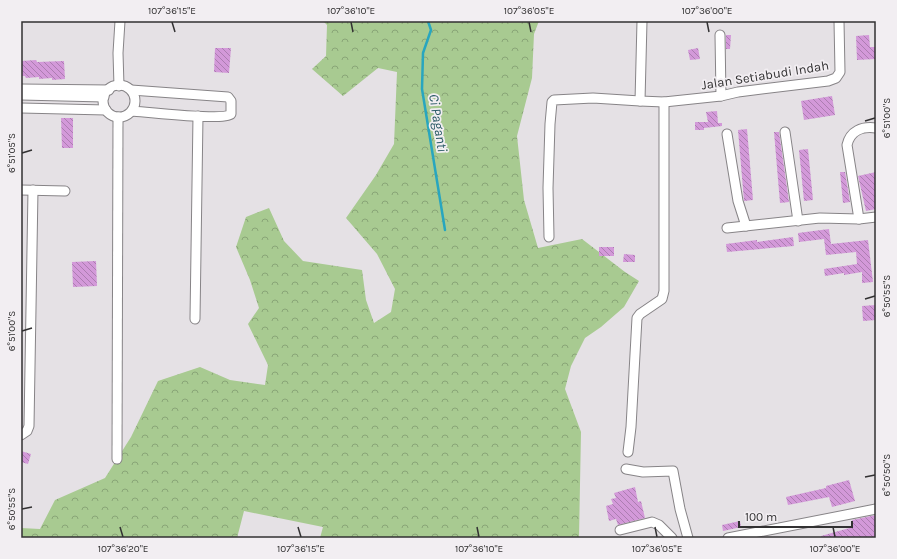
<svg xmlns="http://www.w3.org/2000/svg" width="897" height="559" viewBox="0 0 897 559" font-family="Karla,sans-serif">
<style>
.forest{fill:url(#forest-crowns)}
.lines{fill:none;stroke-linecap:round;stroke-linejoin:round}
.stream{stroke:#28a6bf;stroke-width:2.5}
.building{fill:url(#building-back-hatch)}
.minor-casing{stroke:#878487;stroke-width:11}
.minor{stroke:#fff;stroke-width:9}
.ticks{fill:none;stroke:#323132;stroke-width:1.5}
.labels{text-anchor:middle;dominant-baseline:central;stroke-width:3.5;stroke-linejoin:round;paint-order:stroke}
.street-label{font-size:13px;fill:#323132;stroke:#f2eef2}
.water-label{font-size:14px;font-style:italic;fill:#295a65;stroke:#f2eef2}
.neatline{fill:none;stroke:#323132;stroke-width:1.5}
.ticks-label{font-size:10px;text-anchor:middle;fill:#323132}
</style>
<defs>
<pattern id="forest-crowns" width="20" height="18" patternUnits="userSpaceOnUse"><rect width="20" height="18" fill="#a8ca91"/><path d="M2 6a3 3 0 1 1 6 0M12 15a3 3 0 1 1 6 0" fill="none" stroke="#89a577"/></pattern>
<pattern id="building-back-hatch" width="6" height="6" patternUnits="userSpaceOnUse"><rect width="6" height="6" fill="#d399d9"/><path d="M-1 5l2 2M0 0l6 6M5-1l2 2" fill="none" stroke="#ac7db1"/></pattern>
</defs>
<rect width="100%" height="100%" fill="#e5e1e5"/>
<polygon class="forest" points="323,21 539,21 534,34 532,78 517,136 524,200 538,248 582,239 625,272 639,281 624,307 601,327 585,338 571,366 565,389 581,432 579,538 320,538 323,527 244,511 237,538 21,538 21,528 40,529 55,500 105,478 131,437 158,381 200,367 230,380 265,385 268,365 248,324 259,308 250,280 236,247 246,217 269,208 284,241 303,261 362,270 366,300 374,323 391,312 395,289 377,254 346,218 376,175 394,144 397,72 378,68 343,96 312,69 326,56 327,25"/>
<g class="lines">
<polyline class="stream" points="428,21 431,30 423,53 422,89 445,230"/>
</g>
<g class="building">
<polygon points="726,35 731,35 730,49 726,49"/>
<polygon points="869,35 870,47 876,47 876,59 857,60 856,36"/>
<polygon points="215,48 231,48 229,73 214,72"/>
<polygon points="698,48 700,59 690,60 688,50"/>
<polygon points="36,60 37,62 64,61 65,79 52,80 52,78 39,79 39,77 26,78 25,76 21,76 21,61"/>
<polygon points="832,96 835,115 804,120 801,101"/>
<polygon points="717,111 718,123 722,123 722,126 704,128 704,130 695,130 695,122 708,122 706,112"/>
<polygon points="61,118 73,118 73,148 62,148"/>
<polygon points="747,129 753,200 744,201 738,130"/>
<polygon points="774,132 779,132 789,202 780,203"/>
<polygon points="808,149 813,200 804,201 799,150"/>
<polygon points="840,172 845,172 850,202 843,203"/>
<polygon points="876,172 876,209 866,211 858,176"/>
<polygon points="829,229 831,244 868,240 873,282 862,283 862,272 844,275 844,273 825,276 824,269 857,264 856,252 826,255 824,239 799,242 798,233"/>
<polygon points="793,237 794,246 727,252 726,244 757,240 757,242"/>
<rect x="599" y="247" width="15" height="9"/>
<polygon points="624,254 635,255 635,262 623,262"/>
<polygon points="96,261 97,286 73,287 72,262"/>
<polygon points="876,305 876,320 863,321 862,306"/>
<polygon points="21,451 31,454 28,464 21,462"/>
<polygon points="849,480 855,501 832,507 829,497 788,505 786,497 826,488 826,486"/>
<polygon points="635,487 638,502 641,501 645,518 618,525 616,519 609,521 606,506 613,504 611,499 616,498 614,493"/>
<polygon points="876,515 876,531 874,531 876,538 821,538 821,536 853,527 852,520"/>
<polygon points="740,521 741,527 723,531 722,525"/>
</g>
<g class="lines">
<g class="minor-casing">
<g id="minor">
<polyline points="642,21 640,101 664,102 721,96 738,92 828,81 836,78 840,72 839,21"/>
<polyline points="720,35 721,96"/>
<circle cx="119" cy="101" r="16"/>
<polyline points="119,86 118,53 120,21"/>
<polyline points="21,89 109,90"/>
<path d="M131,90L228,97L231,101V114C223,121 147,112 132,111"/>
<polyline points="21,95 104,97"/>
<polyline points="21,108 106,110"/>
<polyline points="785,132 798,221"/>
<polyline points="727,134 738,201 746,226"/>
<polyline points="21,190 65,191"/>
<path d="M859,219L847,145C850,131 862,126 876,128"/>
<polyline points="727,228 820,218 859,219 876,217"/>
<polyline points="549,237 548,188 550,124 552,102 554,100 593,98 640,101"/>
<polyline points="195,319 198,116"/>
<polyline points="21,435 27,431 29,426 33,190"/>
<polyline points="628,452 631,427 637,318 640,314 662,299 664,291 664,102"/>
<polyline points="117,459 118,117"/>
<polyline points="626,469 643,472 673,471 680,509 688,538"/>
<polyline points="620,530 652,522 659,525 672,538"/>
<polyline points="728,538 876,509"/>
</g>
</g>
<use href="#minor" class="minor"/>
</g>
<path class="ticks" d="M172,22L175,32M351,22L353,32M529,22L531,32M707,22L709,32M865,121L875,118M22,153L32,150M865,299L875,296M22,331L32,328M865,477L875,475M22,509L32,507M120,527L123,537M298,527L301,537M477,527L479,537M655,527L657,537M833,527L835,537"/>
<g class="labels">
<g class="street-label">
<text transform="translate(765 75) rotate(-9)">Jalan Setiabudi Indah</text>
</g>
<g class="water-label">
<text transform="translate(438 123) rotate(81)">Ci Paganti</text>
</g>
</g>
<rect width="897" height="559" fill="none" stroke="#f2eef2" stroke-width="44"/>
<path d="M739 521v6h113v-6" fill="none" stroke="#323132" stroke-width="2"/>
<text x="745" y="521" font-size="12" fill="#323132" stroke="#f2eef2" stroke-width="3" paint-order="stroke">100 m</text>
<rect x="22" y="22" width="853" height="515" class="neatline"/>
<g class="ticks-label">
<text x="172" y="14">107°36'15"E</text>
<text x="351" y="14">107°36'10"E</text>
<text x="529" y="14">107°36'05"E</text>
<text x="707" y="14">107°36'00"E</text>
<text transform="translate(886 118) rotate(-90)" y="4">6°51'00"S</text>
<text transform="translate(11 153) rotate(-90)" y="4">6°51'05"S</text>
<text transform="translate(886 296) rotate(-90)" y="4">6°50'55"S</text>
<text transform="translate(11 331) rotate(-90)" y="4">6°51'00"S</text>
<text transform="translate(886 475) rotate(-90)" y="4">6°50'50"S</text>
<text transform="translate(11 509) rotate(-90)" y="4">6°50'55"S</text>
<text x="123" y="552">107°36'20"E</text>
<text x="301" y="552">107°36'15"E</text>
<text x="479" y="552">107°36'10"E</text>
<text x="657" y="552">107°36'05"E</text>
<text x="835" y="552">107°36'00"E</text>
</g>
</svg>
